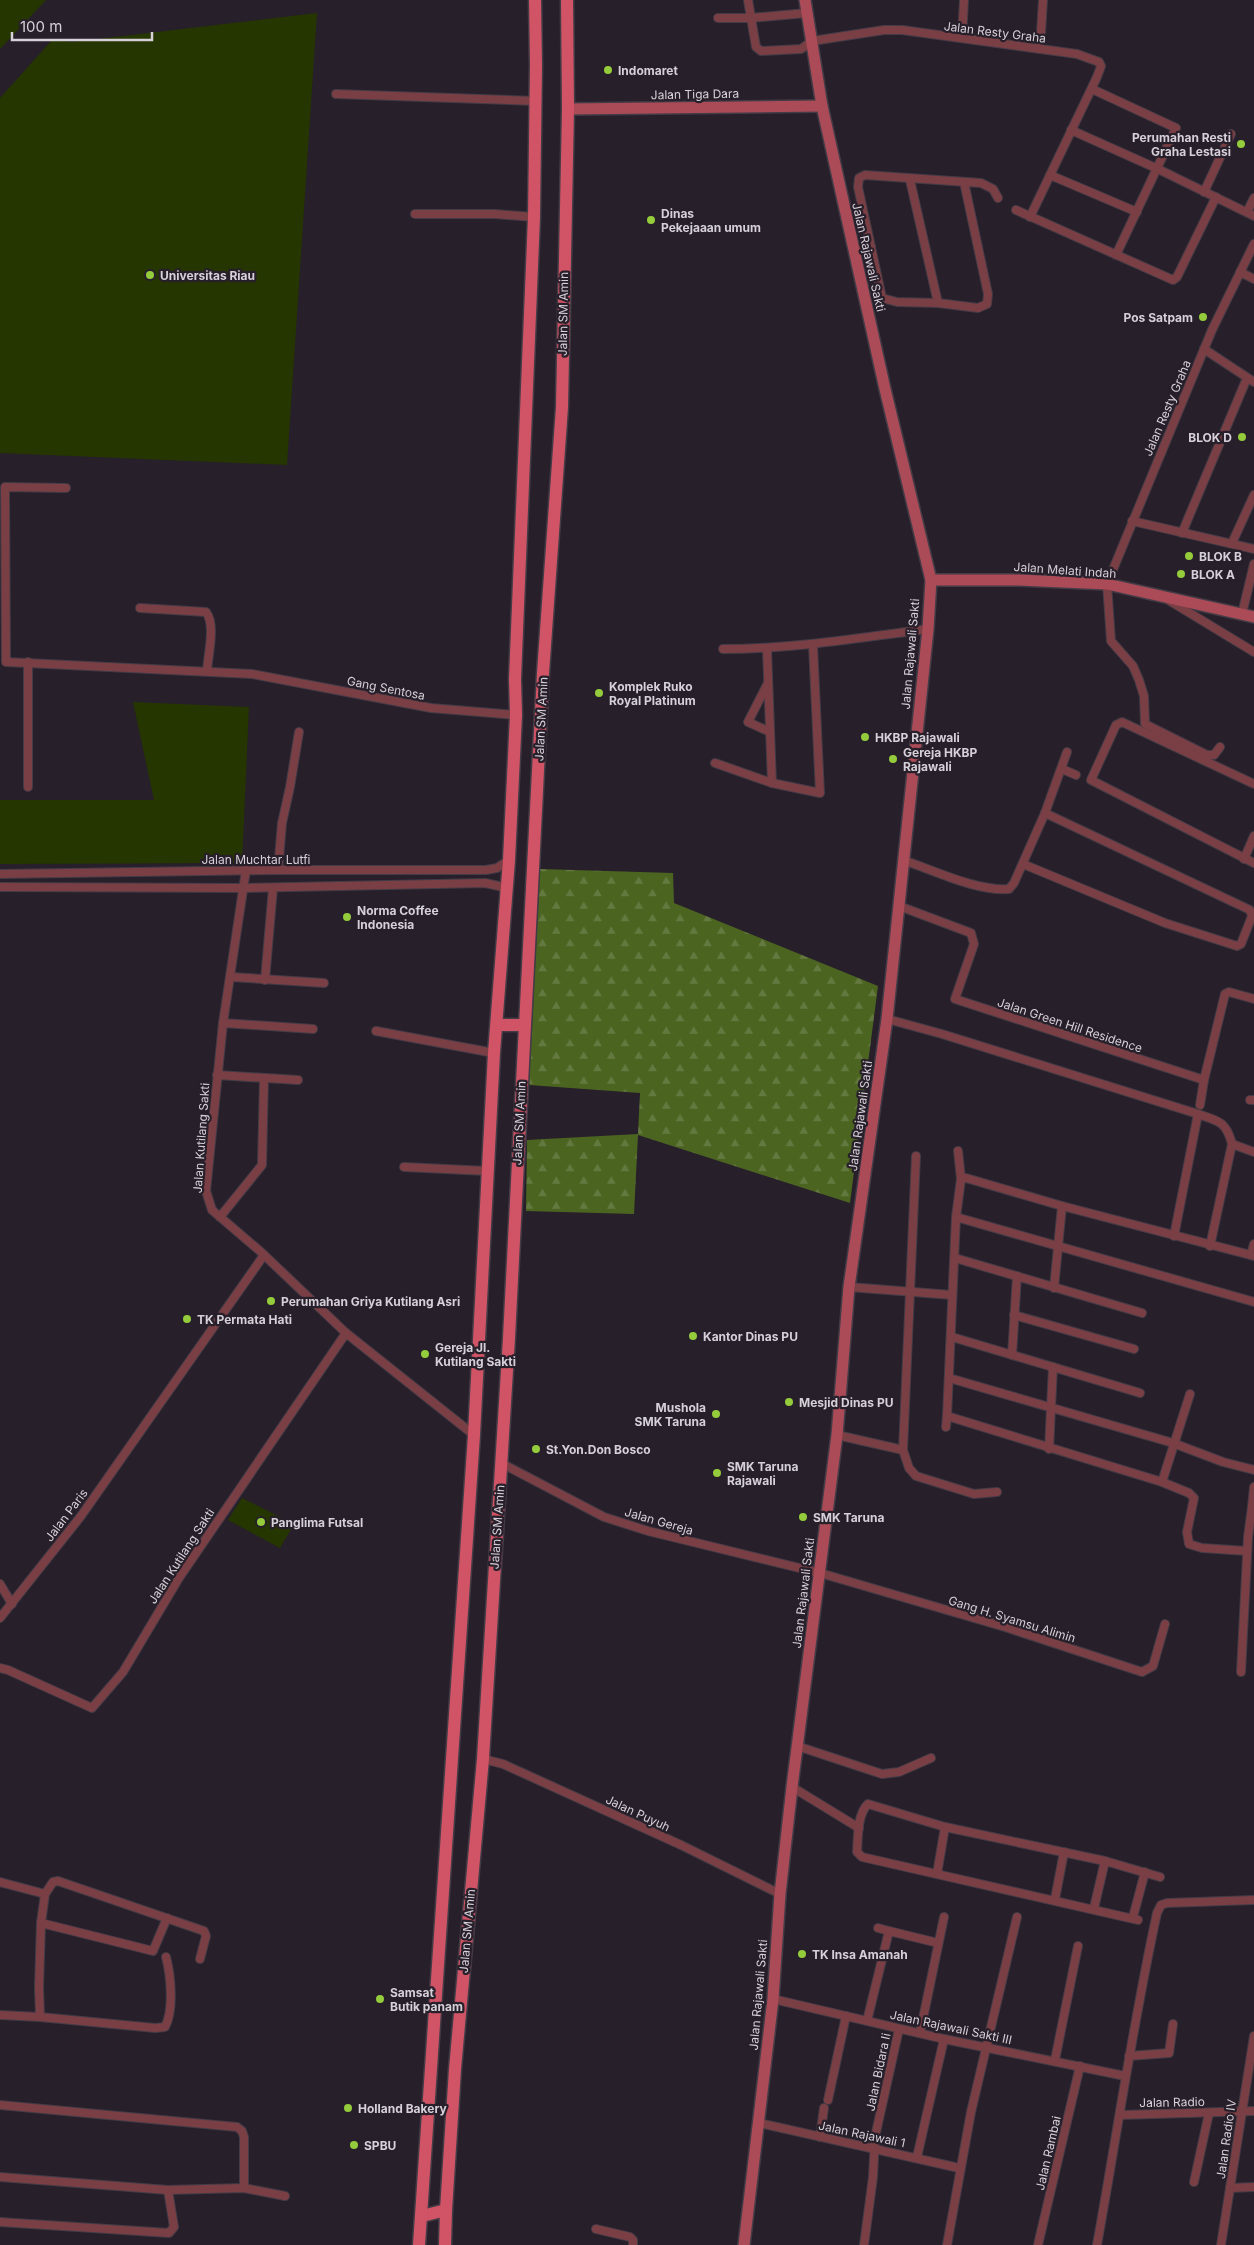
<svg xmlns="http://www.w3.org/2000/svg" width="1254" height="2245" viewBox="0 0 1254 2245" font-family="Inter,sans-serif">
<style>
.grass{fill:#253600}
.forest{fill:url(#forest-firs)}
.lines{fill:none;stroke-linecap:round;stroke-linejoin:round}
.street-casing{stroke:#433b46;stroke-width:10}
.secondary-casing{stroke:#433b46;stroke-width:14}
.primary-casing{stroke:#433b46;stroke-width:15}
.street{stroke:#7a3f44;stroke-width:8}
.secondary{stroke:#ab4b57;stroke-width:11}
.primary{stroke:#d05465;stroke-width:12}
.poi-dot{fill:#94cc3c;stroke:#271f2a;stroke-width:2}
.labels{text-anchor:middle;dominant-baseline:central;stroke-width:4.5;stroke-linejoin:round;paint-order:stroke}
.street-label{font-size:12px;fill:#d6d0d8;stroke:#271f2a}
.poi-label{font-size:12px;font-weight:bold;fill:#d6d0d8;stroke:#271f2a;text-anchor:start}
</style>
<defs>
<pattern id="forest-firs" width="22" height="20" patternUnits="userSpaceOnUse" patternTransform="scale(1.25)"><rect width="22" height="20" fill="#4b6420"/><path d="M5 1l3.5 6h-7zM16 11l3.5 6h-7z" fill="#647940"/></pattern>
</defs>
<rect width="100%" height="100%" fill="#271f2a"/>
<g class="grass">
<polygon points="0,0 46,0 0,49"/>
<polygon points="317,13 287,465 0,453 0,98 52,40 73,42"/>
<polygon points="133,702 249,707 242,863 0,864 0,800 154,800"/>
<polygon points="242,1498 294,1524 280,1548 228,1520"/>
</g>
<polygon class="forest" points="540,869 673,873 674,903 878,986 850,1203 638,1135 634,1214 526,1211 527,1140 638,1134 640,1093 529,1085"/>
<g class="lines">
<g class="street-casing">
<g id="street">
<polyline points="748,0 756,47 761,51 801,49 812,41 884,30 902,30 1077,54 1099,62 1101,66 1097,77 1030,217"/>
<polyline points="718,18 750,18 807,13"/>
<polyline points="962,38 964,0"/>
<polyline points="1040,49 1043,0"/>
<polyline points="1092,89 1176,128 1116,255"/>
<polyline points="336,94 535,101"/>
<polyline points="1071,130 1158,169 1254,216"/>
<polyline points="1050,175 1137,212"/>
<polyline points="910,180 938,303"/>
<polyline points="964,182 988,294 987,304 978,308 938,303 897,302 882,298 858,187 859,178 865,175 981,183 993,189 998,198"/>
<polyline points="1204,192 1231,134"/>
<polyline points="1016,210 1173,280 1177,277 1216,197"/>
<polyline points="1247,212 1254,198"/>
<polyline points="415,214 495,214 534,217"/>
<polyline points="854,252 871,247"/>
<polyline points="1240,272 1254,279"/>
<polyline points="1204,349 1254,382"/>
<polyline points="66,488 5,487 6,662 252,674 431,708 516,715"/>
<polyline points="1132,521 1254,549"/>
<polyline points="1182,533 1247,378"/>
<polyline points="1232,543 1254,495"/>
<polyline points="1170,601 1254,652"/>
<path d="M140,608L206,612C216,625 208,654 207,671"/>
<polyline points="1242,614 1254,564"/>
<path d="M723,649C792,649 859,638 928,629"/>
<polyline points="767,649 772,783"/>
<polyline points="28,662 28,787"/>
<polyline points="768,683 748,722 770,732"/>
<polyline points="1220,747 1214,755 1207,755 1145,724 1144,696 1139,680 1133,666 1111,641 1107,584 1212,330 1254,244"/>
<polyline points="715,763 772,783 820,793 813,645"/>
<polyline points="1062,769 1076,775"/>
<polyline points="1254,784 1122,722 1116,725 1091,780 1254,863"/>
<polyline points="1045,813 1067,752"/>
<polyline points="1244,859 1254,836"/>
<path d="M903,860C933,870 978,892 1009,889L1014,883L1045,813L1250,910L1252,916L1241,944L1237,946L1165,923L1023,864"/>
<polyline points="246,870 223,1023 206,1191 212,1210 261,1252 346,1333 474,1435"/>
<polyline points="278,870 282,823 290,787 299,732"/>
<polyline points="0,874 278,870 486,870 497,868 509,860"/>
<polyline points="0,887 245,888 485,883 499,886 507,890"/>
<polyline points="899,906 971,933 974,944 955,999 1204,1080 1225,994 1229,992 1254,999"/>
<polyline points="231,977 324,983"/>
<polyline points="265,980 273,888"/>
<path d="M887,1019L942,1034L1198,1114C1218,1121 1226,1121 1232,1144L1254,1152"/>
<polyline points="223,1023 313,1029"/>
<polyline points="376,1031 494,1053"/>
<polyline points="217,1075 298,1080"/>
<polyline points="1250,1100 1254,1100"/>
<polyline points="1200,1105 1204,1080"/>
<polyline points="958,1151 961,1179 956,1217 947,1416 1162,1482 1189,1493 1194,1498 1187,1532 1189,1544 1202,1548 1247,1551"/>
<polyline points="916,1156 903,1450 909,1468 916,1476 974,1494 997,1492"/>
<polyline points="404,1167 487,1171"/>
<polyline points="961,1179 966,1178 1062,1206 1254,1256"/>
<polyline points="220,1217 262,1165 264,1078"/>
<polyline points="956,1217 1254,1302"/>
<polyline points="1174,1236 1198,1114"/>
<polyline points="1210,1246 1232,1144"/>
<polyline points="1251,1255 1254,1244"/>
<polyline points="955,1258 1142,1313"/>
<polyline points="849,1287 952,1295"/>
<polyline points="1054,1288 1062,1206"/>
<polyline points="1014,1315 1134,1349"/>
<polyline points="952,1337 1140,1393"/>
<polyline points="1012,1355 1017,1276"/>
<polyline points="949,1378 1173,1443 1223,1462 1254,1470"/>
<polyline points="946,1427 947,1416"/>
<polyline points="837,1435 903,1450"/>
<polyline points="1049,1449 1053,1367"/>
<polyline points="501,1463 604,1517 648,1531 820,1573 1005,1627 1142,1672 1153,1666 1165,1624"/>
<polyline points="1162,1482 1190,1394"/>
<polyline points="1254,1487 1252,1507 1254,1507"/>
<polyline points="0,1584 12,1604"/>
<polyline points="0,1618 81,1516 264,1255"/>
<polyline points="0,1668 8,1670 92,1708 123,1672 179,1578 346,1333"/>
<polyline points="1241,1672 1248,1537 1252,1507"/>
<polyline points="797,1746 882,1774 899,1772 931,1758"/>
<polyline points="483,1759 503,1764 681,1845 780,1894"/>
<polyline points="792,1787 859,1828"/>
<polyline points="937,1874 945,1827"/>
<polyline points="0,1882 45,1894 53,1882 58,1881 204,1931 206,1936 200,1959"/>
<polyline points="45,1894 41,1923 153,1951 167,1918"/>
<polyline points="1055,1899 1064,1852"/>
<polyline points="1094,1908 1105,1861"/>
<polyline points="1133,1917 1145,1872"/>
<path d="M1138,1920L862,1857L857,1852C858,1839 857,1814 868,1804L945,1827L1105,1861L1160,1877"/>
<polyline points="878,1928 889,1931"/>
<polyline points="773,1999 944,2039 1125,2076"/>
<path d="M0,2015L40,2017L155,2028L165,2027C174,2010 171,1976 166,1957"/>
<polyline points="40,2017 39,1987 41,1923"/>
<polyline points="867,2021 889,1931 938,1943"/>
<polyline points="920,2033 944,1917"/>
<polyline points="1129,2056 1169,2053 1173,2024"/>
<polyline points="1055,2060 1078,1946"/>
<polyline points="828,2100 846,2016"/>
<polyline points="0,2105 237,2127 242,2131 244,2137 244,2188"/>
<polyline points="1121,2115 1254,2111"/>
<polyline points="759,2123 959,2168"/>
<polyline points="820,2137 824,2108"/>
<polyline points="917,2157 944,2039"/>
<polyline points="0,2177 168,2190 244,2188 285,2196"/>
<polyline points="1194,2182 1209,2113"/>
<polyline points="1230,2188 1254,2187"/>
<polyline points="0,2222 169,2233 174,2227 168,2190"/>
<polyline points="596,2229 630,2237 633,2240 633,2245"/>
<polyline points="864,2245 873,2177 875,2137 899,2029"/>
<polyline points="947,2245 971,2112 1017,1917"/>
<polyline points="1038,2245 1080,2066"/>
<path d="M1097,2245C1117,2134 1133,2023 1157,1913L1161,1905L1167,1903L1254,1900"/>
<polyline points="1221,2245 1254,2036"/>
</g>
</g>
<g class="secondary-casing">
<g id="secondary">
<polyline points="568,109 822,106"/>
<polyline points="931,580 1019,580 1107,584 1254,617"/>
<polyline points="744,2245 773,1999 780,1894 792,1787 837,1435 849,1287 887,1019 928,629 931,580 885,389 822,106 805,0"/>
</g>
</g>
<g class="primary-casing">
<g id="primary">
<polyline points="497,1025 524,1025"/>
<polyline points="422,2216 446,2210"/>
<polyline points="419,2245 474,1435 494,1053 509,860 516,715 515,679 534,217 536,65 535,0"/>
<polyline points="445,2245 446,2210 455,2069 483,1759 509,1338 543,673 562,407 568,109 567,0"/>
</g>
</g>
<use href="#street" class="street"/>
<use href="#secondary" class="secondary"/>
<use href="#primary" class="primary"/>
</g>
<g class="poi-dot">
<circle cx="608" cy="70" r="5"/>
<circle cx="1241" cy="144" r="5"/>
<circle cx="651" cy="220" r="5"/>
<circle cx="150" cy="275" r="5"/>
<circle cx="1203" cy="317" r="5"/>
<circle cx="1242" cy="437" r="5"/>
<circle cx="1189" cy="556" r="5"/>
<circle cx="1181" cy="574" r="5"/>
<circle cx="599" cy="693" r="5"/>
<circle cx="865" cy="737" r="5"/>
<circle cx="893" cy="759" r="5"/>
<circle cx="347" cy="917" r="5"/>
<circle cx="271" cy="1301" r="5"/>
<circle cx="187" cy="1319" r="5"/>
<circle cx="693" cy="1336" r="5"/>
<circle cx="425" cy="1354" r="5"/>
<circle cx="789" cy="1402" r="5"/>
<circle cx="716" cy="1414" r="5"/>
<circle cx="536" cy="1449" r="5"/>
<circle cx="717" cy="1473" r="5"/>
<circle cx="803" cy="1517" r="5"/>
<circle cx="261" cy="1522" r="5"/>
<circle cx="802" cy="1954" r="5"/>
<circle cx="380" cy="1999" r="5"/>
<circle cx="348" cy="2108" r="5"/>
<circle cx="354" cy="2145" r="5"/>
</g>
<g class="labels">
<g class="street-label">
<text transform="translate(995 32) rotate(7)">Jalan Resty Graha</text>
<text transform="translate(695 94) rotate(-1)">Jalan Tiga Dara</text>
<text transform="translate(869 257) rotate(77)">Jalan Rajawali Sakti</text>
<text transform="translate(563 314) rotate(-89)">Jalan SM Amin</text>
<text transform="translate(1167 408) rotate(-67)">Jalan Resty Graha</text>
<text transform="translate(1065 570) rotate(4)">Jalan Melati Indah</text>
<text transform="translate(910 654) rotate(-85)">Jalan Rajawali Sakti</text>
<text transform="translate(386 688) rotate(11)">Gang Sentosa</text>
<text transform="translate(541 719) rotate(-87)">Jalan SM Amin</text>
<text x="256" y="859">Jalan Muchtar Lutfi</text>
<text transform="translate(1070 1025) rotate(18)">Jalan Green Hill Residence</text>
<text transform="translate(860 1116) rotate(-82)">Jalan Rajawali Sakti</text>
<text transform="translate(519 1123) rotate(-87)">Jalan SM Amin</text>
<text transform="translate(201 1138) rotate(-86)">Jalan Kutilang Sakti</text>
<text transform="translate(66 1515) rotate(-53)">Jalan Paris</text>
<text transform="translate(659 1521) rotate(16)">Jalan Gereja</text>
<text transform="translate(497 1527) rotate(-86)">Jalan SM Amin</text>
<text transform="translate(181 1556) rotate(-57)">Jalan Kutilang Sakti</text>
<text transform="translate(803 1593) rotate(-83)">Jalan Rajawali Sakti</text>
<text transform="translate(1012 1619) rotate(17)">Gang H. Syamsu Alimin</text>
<text transform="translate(638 1813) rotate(25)">Jalan Puyuh</text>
<text transform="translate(467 1931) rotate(-85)">Jalan SM Amin</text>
<text transform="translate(758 1995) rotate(-85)">Jalan Rajawali Sakti</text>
<text transform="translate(951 2027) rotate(12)">Jalan Rajawali Sakti III</text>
<text transform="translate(878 2072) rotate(-78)">Jalan Bidara Ii</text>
<text transform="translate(1172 2102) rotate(-1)">Jalan Radio</text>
<text transform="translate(862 2134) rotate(12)">Jalan Rajawali 1</text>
<text transform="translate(1226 2139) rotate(-82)">Jalan Radio IV</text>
<text transform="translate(1048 2153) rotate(-77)">Jalan Rambai</text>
</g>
<g class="poi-label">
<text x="618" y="70">Indomaret</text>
<text x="1231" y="137" text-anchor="end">Perumahan Resti<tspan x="1231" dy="14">Graha Lestasi</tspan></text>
<text x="661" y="213">Dinas<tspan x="661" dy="14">Pekejaaan umum</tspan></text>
<text x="160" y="275">Universitas Riau</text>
<text x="1193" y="317" text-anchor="end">Pos Satpam</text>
<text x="1232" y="437" text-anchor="end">BLOK D</text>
<text x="1199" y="556">BLOK B</text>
<text x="1191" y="574">BLOK A</text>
<text x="609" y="686">Komplek Ruko<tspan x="609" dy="14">Royal Platinum</tspan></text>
<text x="875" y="737">HKBP Rajawali</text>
<text x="903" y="752">Gereja HKBP<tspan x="903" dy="14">Rajawali</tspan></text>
<text x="357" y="910">Norma Coffee<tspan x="357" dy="14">Indonesia</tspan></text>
<text x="281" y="1301">Perumahan Griya Kutilang Asri</text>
<text x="197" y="1319">TK Permata Hati</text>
<text x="703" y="1336">Kantor Dinas PU</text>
<text x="435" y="1347">Gereja Jl.<tspan x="435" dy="14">Kutilang Sakti</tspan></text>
<text x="799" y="1402">Mesjid Dinas PU</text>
<text x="706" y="1407" text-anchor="end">Mushola<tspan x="706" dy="14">SMK Taruna</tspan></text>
<text x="546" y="1449">St.Yon.Don Bosco</text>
<text x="727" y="1466">SMK Taruna<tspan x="727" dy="14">Rajawali</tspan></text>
<text x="813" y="1517">SMK Taruna</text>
<text x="271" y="1522">Panglima Futsal</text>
<text x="812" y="1954">TK Insa Amanah</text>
<text x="390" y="1992">Samsat<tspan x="390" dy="14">Butik panam</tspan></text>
<text x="358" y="2108">Holland Bakery</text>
<text x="364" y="2145">SPBU</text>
</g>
</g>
<path d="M12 32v8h140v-8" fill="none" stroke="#d6d0d8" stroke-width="2.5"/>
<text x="20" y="32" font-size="15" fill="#d6d0d8" stroke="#271f2a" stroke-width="4" paint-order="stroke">100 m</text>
</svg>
